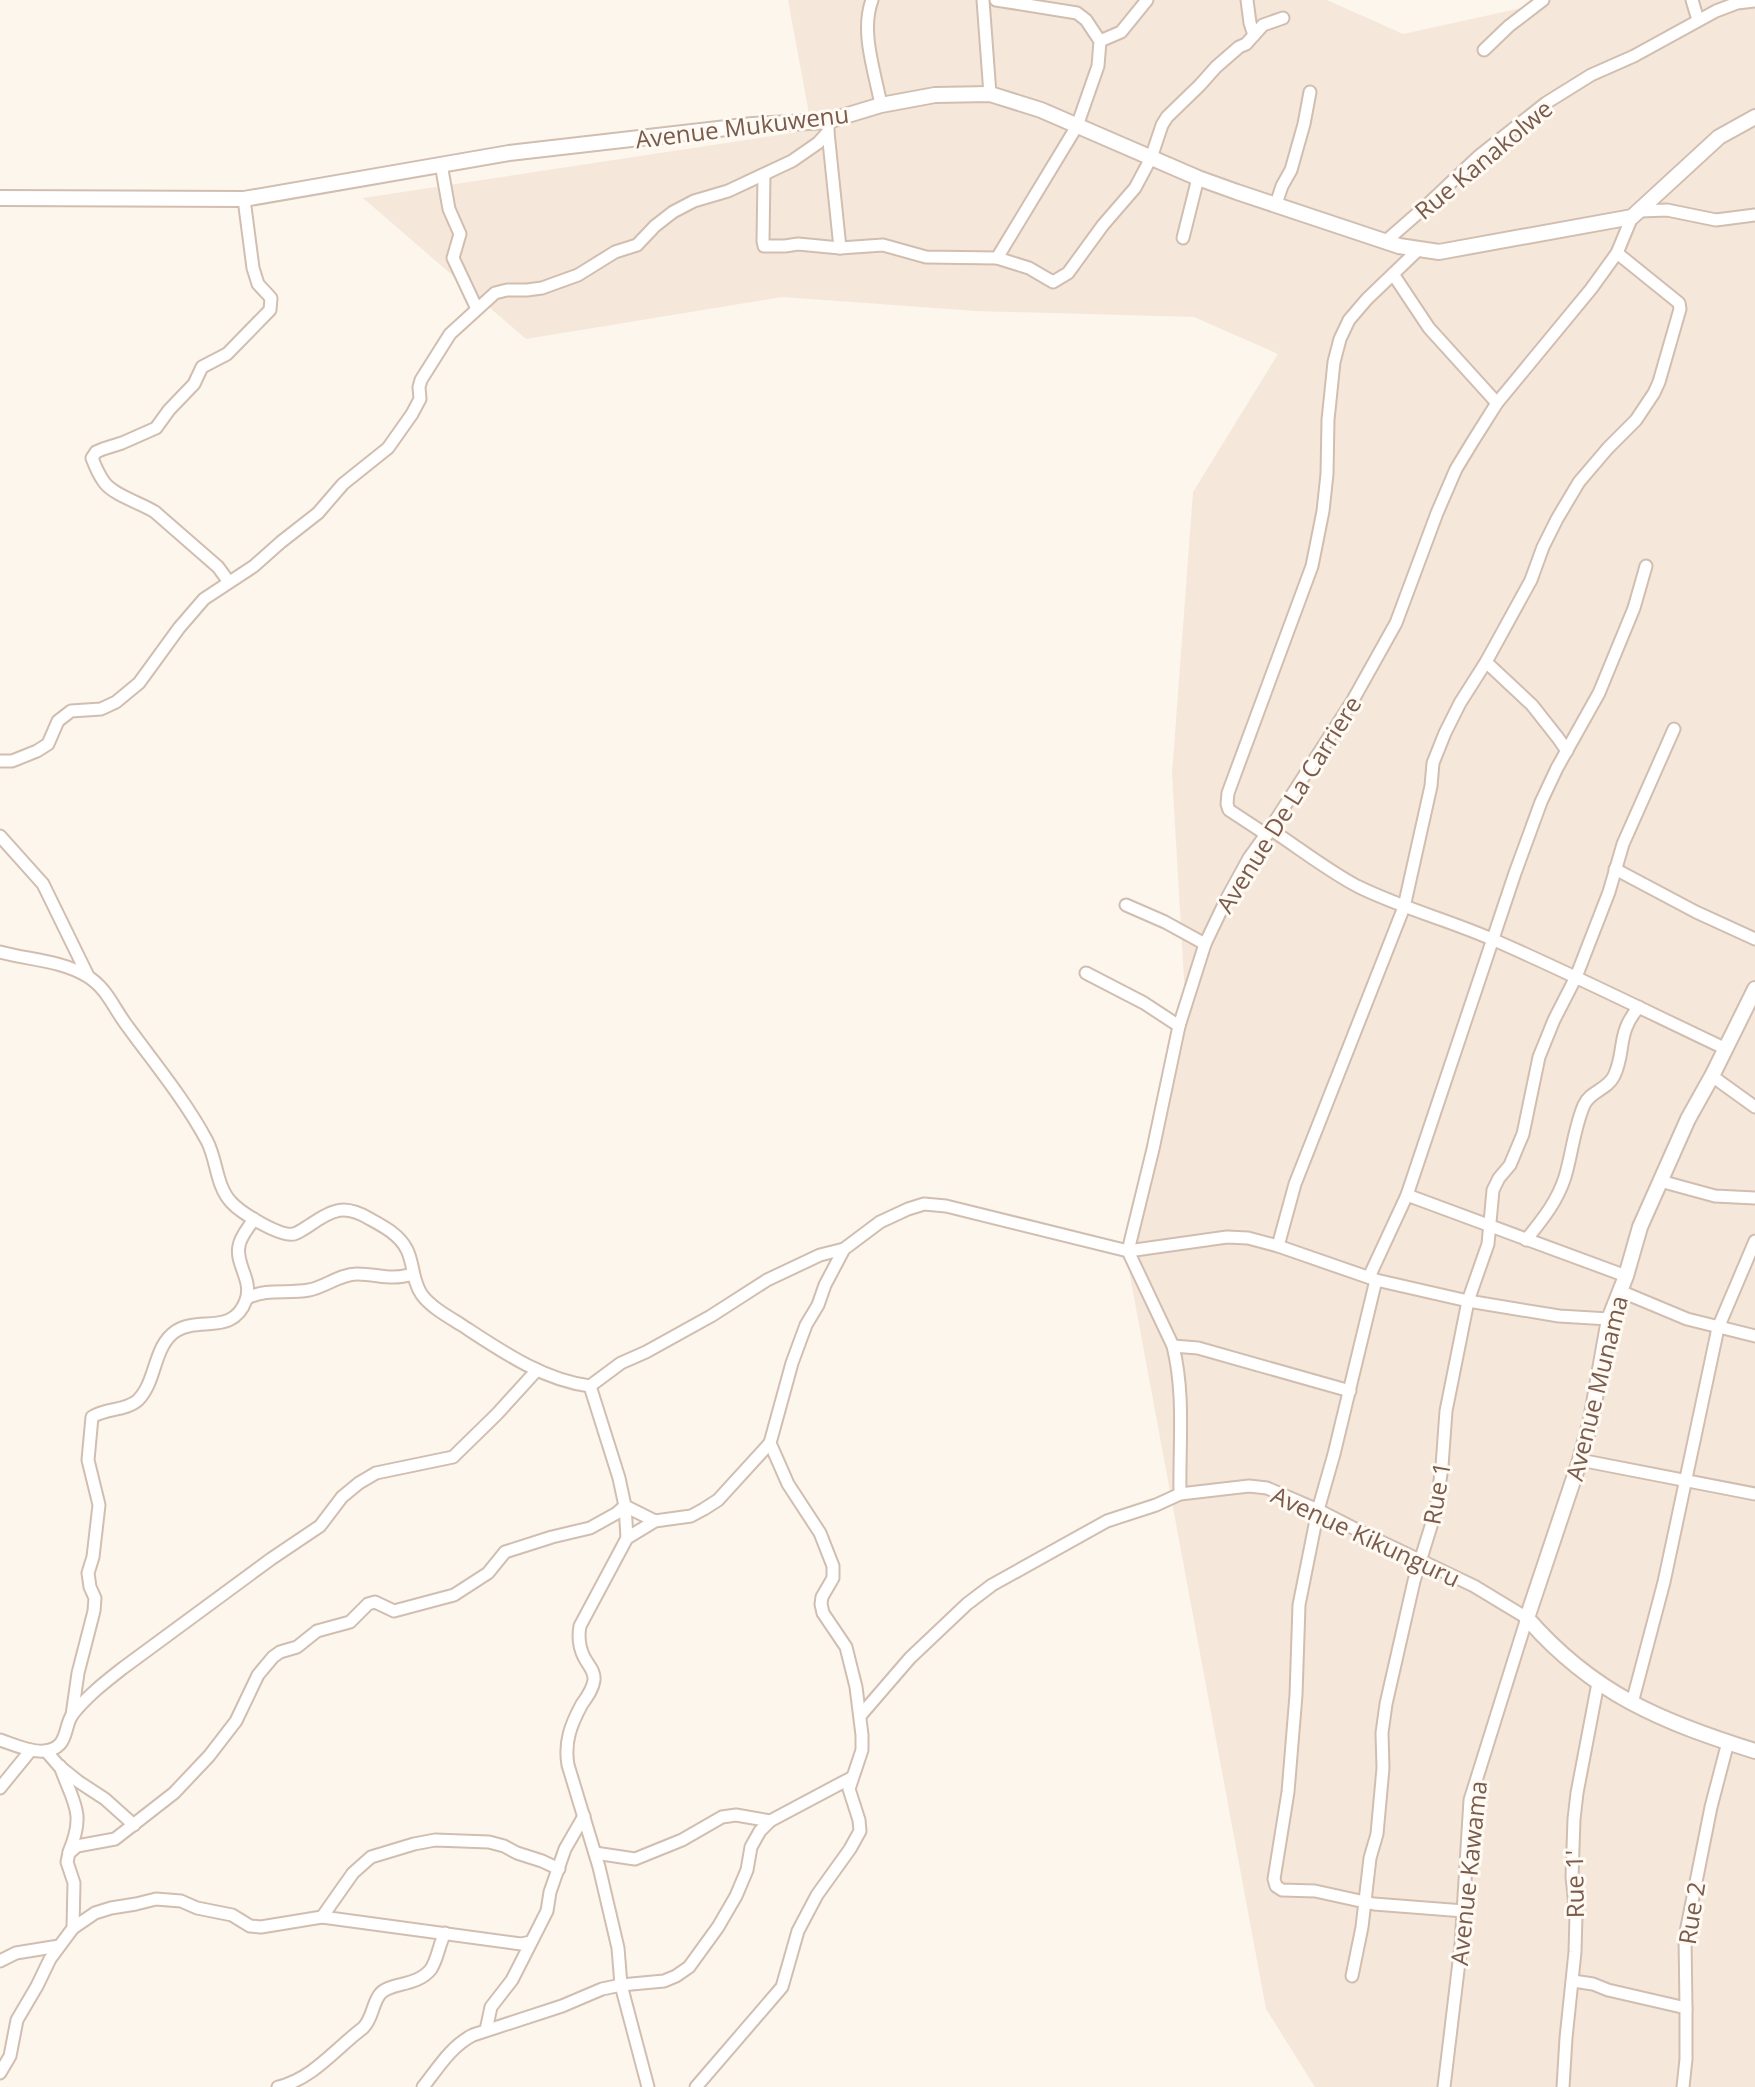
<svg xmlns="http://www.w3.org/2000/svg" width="1755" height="2087" viewBox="0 0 1755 2087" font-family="'Open Sans',sans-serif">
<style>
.residential{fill:#f5e8da}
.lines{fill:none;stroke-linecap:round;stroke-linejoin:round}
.minor-casing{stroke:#d1beb0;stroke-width:15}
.tertiary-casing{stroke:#d1beb0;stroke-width:18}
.minor{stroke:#fff;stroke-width:11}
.tertiary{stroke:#fff;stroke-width:14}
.labels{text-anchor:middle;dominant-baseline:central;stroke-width:6;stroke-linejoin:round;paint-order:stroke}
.street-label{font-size:24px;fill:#7a5c4d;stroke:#fffaf3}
</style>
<rect width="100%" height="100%" fill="#fdf6ec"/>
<polygon class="residential" points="788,0 1327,0 1403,34 1526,7 1530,0 1755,0 1755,2087 1315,2087 1266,2009 1128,1265 1186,1013 1172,774 1193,492 1278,354 1194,317 976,311 782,297 526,339 363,198 812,130"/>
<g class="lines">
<g class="minor-casing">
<g id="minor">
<path d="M872,0C860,32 875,72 881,105"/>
<polyline points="983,0 990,94"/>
<polyline points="1247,0 1250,23 1254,35"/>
<polyline points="1692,0 1698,20"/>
<polyline points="1100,41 1121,32 1147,0"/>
<polyline points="1484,50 1509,26 1543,0"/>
<polyline points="828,132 840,248"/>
<polyline points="441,164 449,209 460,234 453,258 477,309"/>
<polyline points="764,175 763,241 764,246 785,246 798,244 840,248 883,245 926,257 997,258 1077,126 1098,66 1100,41 1086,20 1077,13 996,0"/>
<polyline points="1276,204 1282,186 1291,170 1304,124 1310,92"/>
<polyline points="1640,211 1667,210 1716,220 1755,215"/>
<polyline points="1183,238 1198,178"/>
<polyline points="1386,241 1426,206 1479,156 1546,103 1591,75 1634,56 1716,11 1737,3 1755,1"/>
<polyline points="997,258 1029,268 1053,282 1068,273 1103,225 1135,188 1151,158 1162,125 1167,117 1200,85 1216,67 1239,47 1246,44 1263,25 1283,18"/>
<polyline points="1393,274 1429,328 1497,403"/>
<path d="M229,582L218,567L155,512C141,503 113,495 104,482C99,475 95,466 92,458L96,452L103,449L122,443L156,428L169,410L194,384L202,367L227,354L270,310L271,298L258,284L253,268L244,199"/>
<polyline points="1486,662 1532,705 1558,738 1567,751"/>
<polyline points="0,761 12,761 37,751 48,744 58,721 71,711 101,709 116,702 139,683 179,628 204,599 254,566 281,542 318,513 343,484 388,448 412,414 420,399 419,387 421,380 450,334 495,293 507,290 527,290 542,288 578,275 615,252 637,245 655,226 673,212 694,201 728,191 792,161 818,143 828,132 828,121"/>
<path d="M1270,829C1299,848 1327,870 1357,886C1401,908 1449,920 1494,940C1572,974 1648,1012 1726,1049"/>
<polyline points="1267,835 1229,810 1227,804 1228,793 1312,566 1323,511 1327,474 1328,420 1334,362 1340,339 1349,320 1367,299 1418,250"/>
<polyline points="0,836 43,884 88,976"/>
<polyline points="1615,869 1696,912 1755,939"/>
<polyline points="1126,905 1165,922 1205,944"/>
<path d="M0,952C29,960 60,960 87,976C107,988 114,1009 128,1027C155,1064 185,1100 207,1141C217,1160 216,1186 231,1202C241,1213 280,1237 294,1234C300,1232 305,1228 310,1225C333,1209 345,1204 370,1219C383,1226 400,1235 407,1250C414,1264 412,1281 422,1295C431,1307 447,1316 460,1324C500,1350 542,1380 590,1386L621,1363L646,1352L711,1316L767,1280L820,1255L844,1249"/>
<polyline points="1086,973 1144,1003 1179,1026"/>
<polyline points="1712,1076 1755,1107"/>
<polyline points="1660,1181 1715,1196 1755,1198"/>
<polyline points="1407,1195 1626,1276"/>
<path d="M1526,1240C1542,1220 1557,1202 1565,1177C1572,1154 1574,1128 1584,1105C1590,1091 1607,1090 1614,1076C1626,1051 1616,1033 1639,1007"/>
<polyline points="1278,1246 1295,1184 1404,907 1431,786 1433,763 1445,733 1460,703 1486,662 1531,580 1543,547 1557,519 1579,482 1608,448 1636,420 1654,393 1659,382 1680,309 1679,303 1617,253"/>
<polyline points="1369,1277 1407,1195 1515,873 1541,802 1557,768 1599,693 1634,608 1646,566"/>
<polyline points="1376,1280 1334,1454 1318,1510 1299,1605 1296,1695 1288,1792 1274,1879 1276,1886 1282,1890 1315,1891 1374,1904 1464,1911"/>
<polyline points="1620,1291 1687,1319 1755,1336"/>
<path d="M247,1298C268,1288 287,1294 309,1290C325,1287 340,1274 357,1274C380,1274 388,1281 413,1274"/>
<polyline points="1173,1346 1198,1348 1350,1391"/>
<polyline points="590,1386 619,1478 625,1506 627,1538"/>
<polyline points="1580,1460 1755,1494"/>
<path d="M1180,1494C1179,1444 1185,1395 1173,1346L1128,1251L1153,1149L1179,1026L1205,944L1226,900L1249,858L1270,829L1353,700L1396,623L1437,513L1456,469L1473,441L1497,403L1591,289L1617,253L1632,217"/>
<polyline points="1632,1703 1664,1582 1718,1328 1755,1241"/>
<path d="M72,1715L78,1673L94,1611L95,1598L90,1587L88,1573L93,1557L99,1505L88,1460L92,1417C106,1408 126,1411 138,1400C157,1381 153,1346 176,1331C199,1316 233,1336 246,1300C253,1280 235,1264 239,1246C240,1237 249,1227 254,1219"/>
<polyline points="860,1716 910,1658 967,1604 992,1585 1107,1521 1156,1505 1180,1494 1249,1486 1267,1488 1318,1510 1371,1537 1474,1586 1527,1618 1470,1800 1461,1945 1444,2087"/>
<path d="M0,1740C16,1745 45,1760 60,1744C67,1736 66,1724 72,1715C86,1697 105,1682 123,1668L271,1559L320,1526L342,1497L359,1483L376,1473L453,1457L497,1414L537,1370"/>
<polyline points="46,1751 59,1766 79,1782 105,1799 134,1825"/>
<path d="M60,1766C73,1803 86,1812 69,1852"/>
<polyline points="0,1788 31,1750"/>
<polyline points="595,1853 635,1859 682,1840 722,1817 736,1815 770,1821"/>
<polyline points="322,1917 353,1873 371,1857 414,1844 435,1840 489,1842 504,1846 517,1853 542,1861 559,1869"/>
<polyline points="73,1928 95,1913 111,1908 136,1904 156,1899 181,1901 197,1908 232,1915 250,1926 261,1927 322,1917 521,1944 531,1942"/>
<polyline points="0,1961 16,1953 59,1946"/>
<polyline points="1352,1976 1362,1927 1370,1858 1377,1834 1383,1768 1382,1733 1386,1704 1414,1581 1436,1510 1442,1466 1446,1411 1468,1301 1488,1244 1493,1190 1499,1178 1510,1165 1523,1134 1539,1057 1554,1020 1576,977 1609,892 1623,844 1674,729"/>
<polyline points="1573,1981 1593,1984 1608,1990 1686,2008"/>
<polyline points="486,2030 491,2007 512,1980 547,1911 550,1892 565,1849 584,1816"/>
<polyline points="0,2073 10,2056 17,2020 37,1986 50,1959 73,1928 74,1883 67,1862 69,1853 77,1846 115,1839 174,1793 209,1756 236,1721 258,1675 273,1657 280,1652 297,1647 317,1631 350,1622 368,1604 375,1602 394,1611 454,1595 488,1573 505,1552 552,1537 590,1528 617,1513 625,1506 655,1521"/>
<path d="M278,2087C313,2079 336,2048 363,2028C373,2018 372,2004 380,1994C390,1982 417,1987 431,1969C438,1958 439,1944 445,1933"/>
<path d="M423,2087C438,2068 451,2046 473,2035L562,2006L602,1989L621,1985L664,1981L676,1976L689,1967L718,1927L736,1896L747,1870L751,1847L760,1831L770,1821L851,1778"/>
<path d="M648,2087L621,1985L618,1948L599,1867L568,1765C564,1742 571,1724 582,1704C587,1697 593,1689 594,1680C595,1671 588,1665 584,1657C579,1647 578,1637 580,1626L627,1538L655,1521L691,1516L704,1509L718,1500L770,1443"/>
<polyline points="696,2087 782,1987 798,1931 817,1895 850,1849 860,1831 859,1820 849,1789 862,1750 862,1735 856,1687 846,1647 823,1613 821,1604 822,1597 833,1578 833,1566 820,1533 788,1484 770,1443 792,1363 806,1325 818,1305 825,1285 844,1249 880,1222 908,1209 924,1204 946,1206 1128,1251 1227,1237 1248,1238 1278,1246 1376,1280 1468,1301 1559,1316 1609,1319"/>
<polyline points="1563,2087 1566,2038 1575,1952 1576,1915 1572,1877 1574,1819 1577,1793 1598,1683"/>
<polyline points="1683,2087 1686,2059 1686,2008 1685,1937 1711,1807 1728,1742"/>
</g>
</g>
<g class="tertiary-casing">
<g id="tertiary">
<polyline points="0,198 244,199 509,153 753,125 828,121 881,105 935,95 990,94 1041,110 1198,178 1237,192 1399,246 1439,252 1632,217 1719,137 1755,117"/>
<path d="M1755,989L1712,1076L1688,1119L1640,1227L1626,1276L1609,1319L1591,1420L1580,1460L1527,1618C1593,1694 1662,1722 1755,1751"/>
</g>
</g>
<use href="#minor" class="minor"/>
<use href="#tertiary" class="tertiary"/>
</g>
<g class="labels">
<g class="street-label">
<text transform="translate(742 126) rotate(-7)">Avenue Mukuwenu</text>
<text transform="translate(1483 159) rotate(-40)">Rue Kanakolwe</text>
<text transform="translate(1288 804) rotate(-58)">Avenue De La Carriere</text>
<text transform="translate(1596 1388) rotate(-76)">Avenue Munama</text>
<text transform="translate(1436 1493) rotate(-80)">Rue 1</text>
<text transform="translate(1366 1536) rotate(25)">Avenue Kikunguru</text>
<text transform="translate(1468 1873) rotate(-84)">Avenue Kawama</text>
<text transform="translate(1574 1884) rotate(-91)">Rue 1'</text>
<text transform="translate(1691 1913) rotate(-81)">Rue 2</text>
</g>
</g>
</svg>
